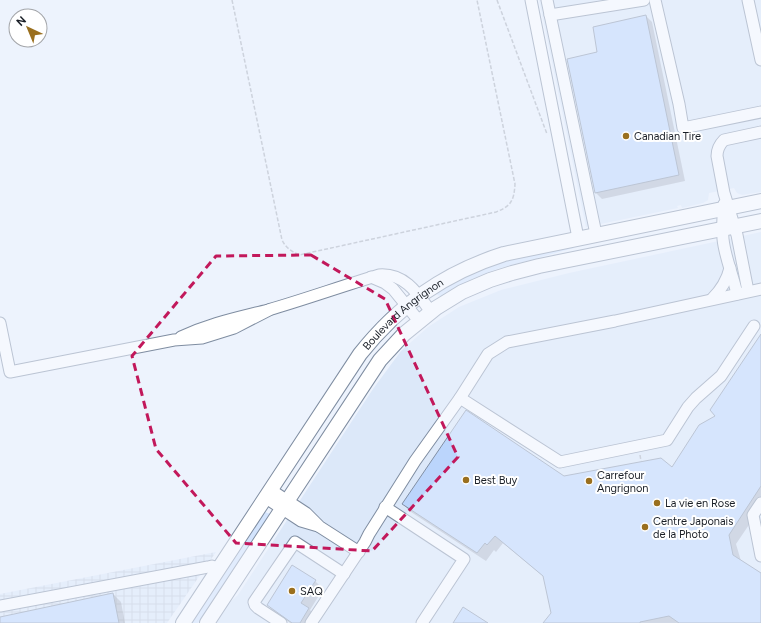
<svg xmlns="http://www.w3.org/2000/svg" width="761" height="623" viewBox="0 0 761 623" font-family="Figtree,sans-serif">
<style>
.built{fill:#dce8f9}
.industrial{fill:url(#industrial-grid)}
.grass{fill:#d3e4fd}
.shadow{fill:#0003}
.building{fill:#bbd5fc;stroke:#818fa4}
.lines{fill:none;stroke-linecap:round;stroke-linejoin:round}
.minor-casing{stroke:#7f8da1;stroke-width:13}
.major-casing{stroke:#7f8da1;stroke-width:16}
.path{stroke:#a7adb6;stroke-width:1.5;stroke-dasharray:4 2;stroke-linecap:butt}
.minor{stroke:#fff;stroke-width:11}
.major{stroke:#fff;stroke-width:14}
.marked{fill:none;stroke:#c2185b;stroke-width:3;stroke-dasharray:8 5;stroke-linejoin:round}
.poi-dot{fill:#9a6f1e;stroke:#fff;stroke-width:1.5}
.labels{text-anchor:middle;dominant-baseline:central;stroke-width:4;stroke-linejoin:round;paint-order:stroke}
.poi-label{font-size:11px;fill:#1a1f27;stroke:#fff;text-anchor:start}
.street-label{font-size:11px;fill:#1a1f27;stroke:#fff}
</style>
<defs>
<pattern id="industrial-grid" width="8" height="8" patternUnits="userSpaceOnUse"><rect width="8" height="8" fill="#dce8f9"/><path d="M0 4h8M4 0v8" fill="none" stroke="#bcc7d5"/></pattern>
</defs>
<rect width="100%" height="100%" fill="#edf3fd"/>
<g class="built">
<polygon points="539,0 761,0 761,192 742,195 737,193 734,188 709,193 708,200 703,203 682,208 681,205 677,206 678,208 586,227"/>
<polygon points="761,232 761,623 216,623 229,603 238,595 373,389 401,351 428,327 459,307 501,290 569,273"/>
</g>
<polygon class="industrial" points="216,552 167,623 0,623 0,594"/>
<g class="grass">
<path d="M573,246L574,248L497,269L472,279L441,296L437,295L439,291C458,279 479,270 500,262C524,255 549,251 573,246Z"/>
<polygon points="265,512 270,514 198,623 192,623"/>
</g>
<g class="shadow">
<polygon points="646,16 652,22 685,181 602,199 595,192 599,53"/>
<polygon points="761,336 761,507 736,544 741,561 761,574 761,623 545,623 552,613 544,577 503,543 496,552 494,550 486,561 411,512 403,504 564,477 672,468 717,416"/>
<polygon points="315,581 323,589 310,610 317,617 313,623 290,623 277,614 268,605"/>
<polygon points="113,594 121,602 125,623 0,623 0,618"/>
</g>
<g class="building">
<polygon points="646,15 679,175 595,193 567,59 597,52 593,27"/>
<polygon points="761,334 761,486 729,535 733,555 761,573 761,623 679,623 669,616 640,622 640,623 543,623 551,613 543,576 495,536 487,545 485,543 477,553 402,504 466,410 564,476 661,458 672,467 699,425 715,416 710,410"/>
<polygon points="292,565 316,580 301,603 309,608 300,623 292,623 267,605"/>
<polygon points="113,593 119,623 0,623 0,617"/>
<polygon points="463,607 488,623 453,623"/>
</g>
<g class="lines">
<g class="minor-casing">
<g id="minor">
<polyline points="531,0 578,238"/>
<polyline points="547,0 596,234"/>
<polyline points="655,0 679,104 683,128 761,112"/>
<polyline points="748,0 761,60"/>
<polyline points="550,15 644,0"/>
<path d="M724,204C723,215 722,227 723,239C725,258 733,275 737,294"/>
<polyline points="371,277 385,283 393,289 419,321"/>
<path d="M748,291L737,235L724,193L717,156C717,150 719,145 724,140L761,132"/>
<path d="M712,299C721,290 727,281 730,268"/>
<polyline points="0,323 10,372 174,340 202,338 234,328 269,310"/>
<path d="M181,337C211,323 237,318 268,310C306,299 342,286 379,275C405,273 418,294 431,312"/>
<polyline points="460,398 560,462 667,440 688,407 696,398 721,376 754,326"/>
<polyline points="271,490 306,513 320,527 359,552"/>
<polyline points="266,498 301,521 318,526"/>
<polyline points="761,503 753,515 761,556"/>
<polyline points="385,507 464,559 422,623"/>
<polyline points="0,606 208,567 212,566 219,569"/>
<polyline points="281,623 258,608 255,605 254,602 295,542 344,574"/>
<polyline points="311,623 365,542 369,534 415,461 460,398 488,354 507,342 615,321 761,289"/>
</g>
</g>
<g class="major-casing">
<g id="major">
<path id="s1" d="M183,623L360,354C399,305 444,273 504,254L761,201"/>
<polyline points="207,623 380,360 404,334 436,308 462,292 490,280 512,273 539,266 761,221"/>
</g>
</g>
<g class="path">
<path d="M232,0L282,240C286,248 291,251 299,255L496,212C511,206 514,201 515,184L477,0"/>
<polyline points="497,0 547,134"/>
<polyline points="640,455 641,461"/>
</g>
<use href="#minor" class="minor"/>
<use href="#major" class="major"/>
</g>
<path d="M0 0H761V623H0ZM311,255L385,299L458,457L372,551L236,543L156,449L132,356L216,256Z" fill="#edf3fd" fill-opacity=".55" fill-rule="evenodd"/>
<path class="marked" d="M311,255L385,299L458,457L372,551L236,543L156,449L132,356L216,256Z"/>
<g class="poi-dot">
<circle cx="626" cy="136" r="4"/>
<circle cx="466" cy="480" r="4"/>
<circle cx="589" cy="481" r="4"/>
<circle cx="657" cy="503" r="4"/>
<circle cx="645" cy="527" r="4"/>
<circle cx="292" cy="591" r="4"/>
</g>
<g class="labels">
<g class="poi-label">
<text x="634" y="136">Canadian Tire</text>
<text x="597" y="475">Carrefour<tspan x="597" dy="13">Angrignon</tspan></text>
<text x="474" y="480">Best Buy</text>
<text x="665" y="503">La vie en Rose</text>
<text x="653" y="521">Centre Japonais<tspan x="653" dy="13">de la Photo</tspan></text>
<text x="300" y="591">SAQ</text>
</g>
<g class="street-label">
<text stroke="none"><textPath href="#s1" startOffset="381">Boulevard Angrignon</textPath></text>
</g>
</g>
<g transform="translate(28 28) rotate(316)"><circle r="19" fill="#ffffff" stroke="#a3a5a9"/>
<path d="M0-3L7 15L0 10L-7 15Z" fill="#9a6f1e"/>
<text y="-6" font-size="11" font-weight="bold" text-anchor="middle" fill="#1a1f27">N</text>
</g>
</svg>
